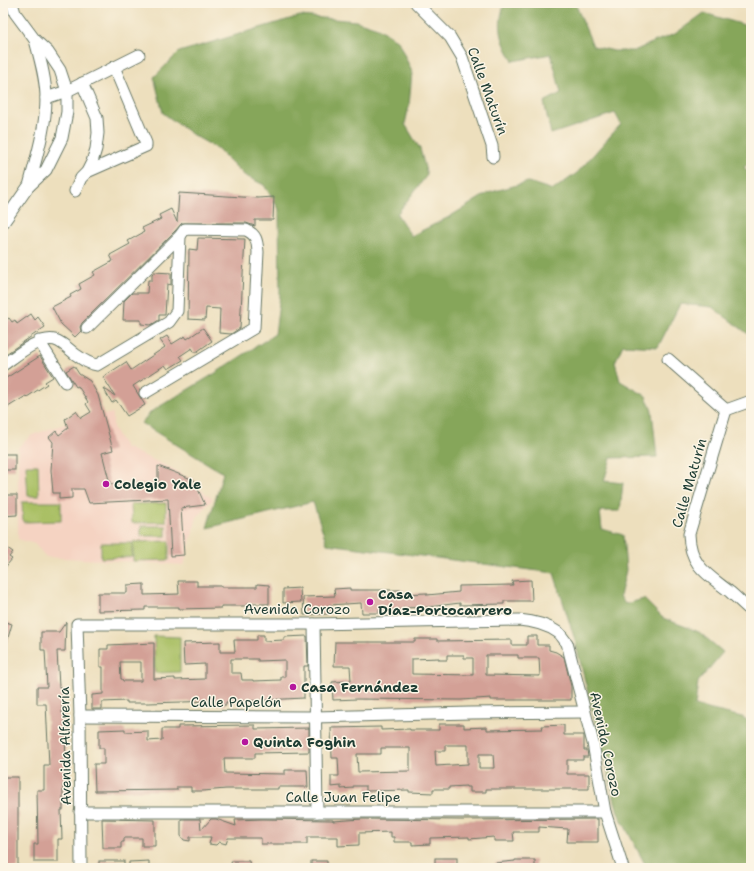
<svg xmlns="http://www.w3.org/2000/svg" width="754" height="871" viewBox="0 0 754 871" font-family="'Shantell Sans',sans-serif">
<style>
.built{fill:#f5d3c2}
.green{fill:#a9bf64;stroke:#647e4c}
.forest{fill:#86a65a;stroke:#527247}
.building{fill:#d3a096;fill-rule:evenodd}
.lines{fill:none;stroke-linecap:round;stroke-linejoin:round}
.minor-casing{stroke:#677664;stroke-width:13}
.minor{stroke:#fff;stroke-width:11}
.poi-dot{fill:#b5179e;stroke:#fcf5e5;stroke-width:1.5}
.labels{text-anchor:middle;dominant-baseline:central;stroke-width:3;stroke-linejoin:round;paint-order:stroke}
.street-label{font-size:14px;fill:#1f3d34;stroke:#fcf5e5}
.poi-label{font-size:14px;font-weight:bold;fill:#1f3d34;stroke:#fcf5e5;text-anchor:start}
</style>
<rect width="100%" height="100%" fill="#fcf5e5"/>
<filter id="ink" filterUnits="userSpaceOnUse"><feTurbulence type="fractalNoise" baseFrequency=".025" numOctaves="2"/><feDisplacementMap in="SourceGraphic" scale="8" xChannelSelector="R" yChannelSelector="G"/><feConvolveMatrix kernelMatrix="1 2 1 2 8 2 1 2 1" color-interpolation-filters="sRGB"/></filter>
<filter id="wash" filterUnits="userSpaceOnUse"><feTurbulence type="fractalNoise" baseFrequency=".012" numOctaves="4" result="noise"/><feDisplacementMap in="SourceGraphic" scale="16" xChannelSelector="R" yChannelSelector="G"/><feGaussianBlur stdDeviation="0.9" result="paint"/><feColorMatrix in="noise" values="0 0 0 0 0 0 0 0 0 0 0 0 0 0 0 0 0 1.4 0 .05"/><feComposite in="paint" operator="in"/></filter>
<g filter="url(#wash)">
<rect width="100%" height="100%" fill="#eddfbd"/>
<polygon class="built" points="113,413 113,428 125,447 175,470 213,499 197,517 184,565 46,557 35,544 18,539 18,447 32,435 52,428 78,420"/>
<g class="green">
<polygon points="26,465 38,465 39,496 28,496"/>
<polygon points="22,502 61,502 61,521 23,522"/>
<polygon points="166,503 166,522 132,523 131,504"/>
<rect x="141" y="526" width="25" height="10"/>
<polygon points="169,541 169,560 133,561 133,542"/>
<polygon points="101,543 132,543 132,557 101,558"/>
<polygon points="154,636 180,637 180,672 155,673"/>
</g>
<path class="forest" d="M505,3H575L593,46L614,51H634L656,41L675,34L704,13L751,27V162L744,167L751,176V336L712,307L680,304L658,347L623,345L615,362L620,381L646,396L652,411L657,457L611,458L604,481L623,483L620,511H600L602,529L623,535L626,570L620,596L625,604L644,599L663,618L699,632L723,652L698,682L695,706L742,717L751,722V868H647L618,813L574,637L554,573L327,544L313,502L207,528L223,473L141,423L152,411L214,374L275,334L280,295L279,209L264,185L244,175L218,149L193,135L163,113L154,77L179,52L300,16L356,21L378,28L398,41L412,72L409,106L405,124L420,149L427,175L397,214L411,236L449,217L488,193L528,182L553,190L577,173L621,124L615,113L551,134L544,102L561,93L551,54L513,61C501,41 496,25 505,3Z"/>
<g id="blocks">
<g class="building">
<polygon points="179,193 258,198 274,197 273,220 255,220 255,226 246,223 182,223 175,231 82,323 80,327 81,331 75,337 61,324 52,307 71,297 70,295 81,289 79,284 95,275 93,272 113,261 110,255 130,244 128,241 144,232 142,228 161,219 159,215 171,209 177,222"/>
<polygon points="198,238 245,239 240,328 231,334 219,333 220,309 206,308 205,320 188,319 189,249 197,250"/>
<polygon points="154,272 171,273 171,285 167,284 165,315 159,315 159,320 151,325 141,324 141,320 123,320 124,301 132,293 147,293 148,280 152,280 152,274"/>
<polygon points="31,314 35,320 38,317 45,327 3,356 3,322 9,318 12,322 15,320 17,324"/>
<polygon points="203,328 212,341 195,353 192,348 180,356 183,360 168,369 165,365 133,386 145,405 127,416 116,400 112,403 103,388 115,396 103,377 126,362 131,370 165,347 160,340 167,336 172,344 185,336 187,339"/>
<polygon points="40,356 53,377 45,382 47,384 27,397 26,396 8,407 6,403 3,405 3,380"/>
<polygon points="74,366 79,374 90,381 98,395 113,450 102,453 110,484 158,484 158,466 194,480 205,505 181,508 184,555 171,556 168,499 89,503 84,489 72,489 72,498 59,499 59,493 53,493 51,470 53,442 49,437 56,431 59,435 68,428 65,419 76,411 81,418 91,412 86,404 88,402 78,386 76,387 66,371"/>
<rect x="3" y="454" width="12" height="16"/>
<polygon points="3,495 17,495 17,515 3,516"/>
<polygon points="3,545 13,552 9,557 12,559 3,570"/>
<polygon points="531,580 532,601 504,601 504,604 460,605 460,603 428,607 403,608 403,610 379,610 379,613 362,613 361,603 329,605 329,614 304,615 303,597 335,596 334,589 350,588 350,590 403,590 403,594 427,593 427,595 459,592 459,586 513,585 512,581"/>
<polygon points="178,581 197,581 197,586 221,586 221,587 257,587 257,584 269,585 269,604 247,604 247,606 221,606 221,608 179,609 179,607 145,607 145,610 98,611 98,593 127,593 127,585 144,584 144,595 179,594"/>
<polygon points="300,588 301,602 283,603 283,589"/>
<polygon points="3,621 12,624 5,648 3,648"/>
<polygon points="66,622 65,651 57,651 59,687 62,687 62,713 65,713 66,785 63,785 63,810 61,810 62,839 58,839 58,862 34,862 34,844 38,844 37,790 44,790 44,765 49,765 46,704 37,704 37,687 47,687 45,650 41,650 41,632 59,632"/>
<path d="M257,635H264V641L284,640V637L307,636L308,666H304V698L226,702V705H215V701L148,703H127V701L102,702V709H92V695L103,694V667H100V649H108V645L154,643V679L175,678V680L205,679V664L184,665L183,643L220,642V652H235L234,640H257ZM231,659H258V661L285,660V677H281V680L253,681V680H242L241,673H231ZM120,662H141V681H123L122,679H121Z"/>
<path d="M527,636H537V645H549V650L556,652L564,657L571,686V700H491V698L461,700L357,699L333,700L332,682L351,681L350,666H334L335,642H415V639H437V641L512,640V645H527ZM447,655H464V658H473V675L412,674V659L439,658V660H447ZM486,655H518V658H539L540,676L486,675Z"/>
<path d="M439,724H464V728L487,727V730L543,729L542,726L564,725V735H584V750H587L588,757H583V760H567V774H589V789H486V792H470V787H466V786L449,787V789H433V793L409,792V790L366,791V786H353V788L341,789V786L331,787V776H339L338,758H332L331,728L381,727V730L410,729V730H439ZM445,745H468V764L436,766L435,751H445ZM381,748H410V771L358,772L357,754H381ZM479,754H493L494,768H479Z"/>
<polygon points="255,725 255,729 309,728 309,752 255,753 255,758 224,758 225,773 285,774 285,770 307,770 308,787 278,787 278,789 226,789 203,791 191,791 191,787 177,787 177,790 95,791 94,764 104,764 104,748 99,748 99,730 125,729 125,732 148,731 148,741 162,740 162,729 178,729 178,726"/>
<rect x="3" y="777" width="15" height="91"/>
<polygon points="102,819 155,820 155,846 142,846 142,838 124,838 124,842 121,842 121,848 103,848"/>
<polygon points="181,819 200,819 201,830 211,819 216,819 236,826 235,820 262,819 333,820 333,821 363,819 461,820 598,819 598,842 567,842 568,829 539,827 539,832 513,832 514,841 494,841 494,837 469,839 469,837 430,838 430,844 412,845 412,842 394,842 394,837 391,837 391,832 359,833 359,845 338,846 338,837 307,837 307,844 261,844 261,838 228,838 226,844 219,842 216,845 209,844 211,837 190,837 190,841 184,840 181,836"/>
<rect x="435" y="858" width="22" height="10"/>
<polygon points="515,860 535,860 535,868 496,868 495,863 515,861"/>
<rect x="99" y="861" width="25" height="7"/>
<polygon points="149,861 149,868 129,868 129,862"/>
<polygon points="231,861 249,861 250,868 232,868"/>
<rect x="311" y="861" width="16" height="7"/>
</g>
</g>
</g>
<g filter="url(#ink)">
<use href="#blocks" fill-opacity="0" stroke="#677664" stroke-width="1"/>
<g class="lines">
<g class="minor-casing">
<g id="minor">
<polyline points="416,3 450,37 462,57 492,146 493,157"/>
<polyline points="46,98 67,91 139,55"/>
<polyline points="87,172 146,146 146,143 114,67"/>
<path d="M29,186C36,158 46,128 46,98C46,79 40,59 35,40"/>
<polyline points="75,191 81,178 87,172 92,162 96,149 98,133 97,118 82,83"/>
<polyline points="3,223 28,187 46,170 62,138 67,112 67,91 60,70 48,52 35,40 15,13 12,3"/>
<path d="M87,328L180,236L185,229L246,230C257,235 257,241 258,252L254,328L145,393"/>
<polyline points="39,341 65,382"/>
<polyline points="668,359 726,410"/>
<path d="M3,365C16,356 39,336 55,340C62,342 69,349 75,354C82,359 88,364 97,365L169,322L177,311L180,236"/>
<path d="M726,410L689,534C690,566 707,574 730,592C737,598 744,605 751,611"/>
<polyline points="726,410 751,401"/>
<polyline points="314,624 317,812"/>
<polyline points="80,716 315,717 470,713 584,712"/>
<polyline points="80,812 605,812"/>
<path d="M81,868L80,716L77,624H314L519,620C532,621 548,625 559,633C562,636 564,640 567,643L593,743L605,812L623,868"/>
</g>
</g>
<use href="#minor" class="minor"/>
</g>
</g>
<g class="poi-dot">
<circle cx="106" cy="484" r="4"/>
<circle cx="370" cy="602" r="4"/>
<circle cx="293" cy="687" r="4"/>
<circle cx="245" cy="742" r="4"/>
</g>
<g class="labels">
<g class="street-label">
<text transform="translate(488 91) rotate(70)">Calle Maturín</text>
<text transform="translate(689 483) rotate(-74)">Calle Maturín</text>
<text x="297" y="609">Avenida Corozo</text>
<text x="236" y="702">Calle Papelón</text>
<text transform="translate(606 744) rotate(78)">Avenida Corozo</text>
<text transform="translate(65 746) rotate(-91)">Avenida Alfarería</text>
<text x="343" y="797">Calle Juan Felipe</text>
</g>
<g class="poi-label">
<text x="114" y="484">Colegio Yale</text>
<text x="378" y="594">Casa<tspan x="378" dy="16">Díaz-Portocarrero</tspan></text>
<text x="301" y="687">Casa Fernández</text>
<text x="253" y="742">Quinta Foghin</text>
</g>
</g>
<rect width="754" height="871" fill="none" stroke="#fcf5e5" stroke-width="16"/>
</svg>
